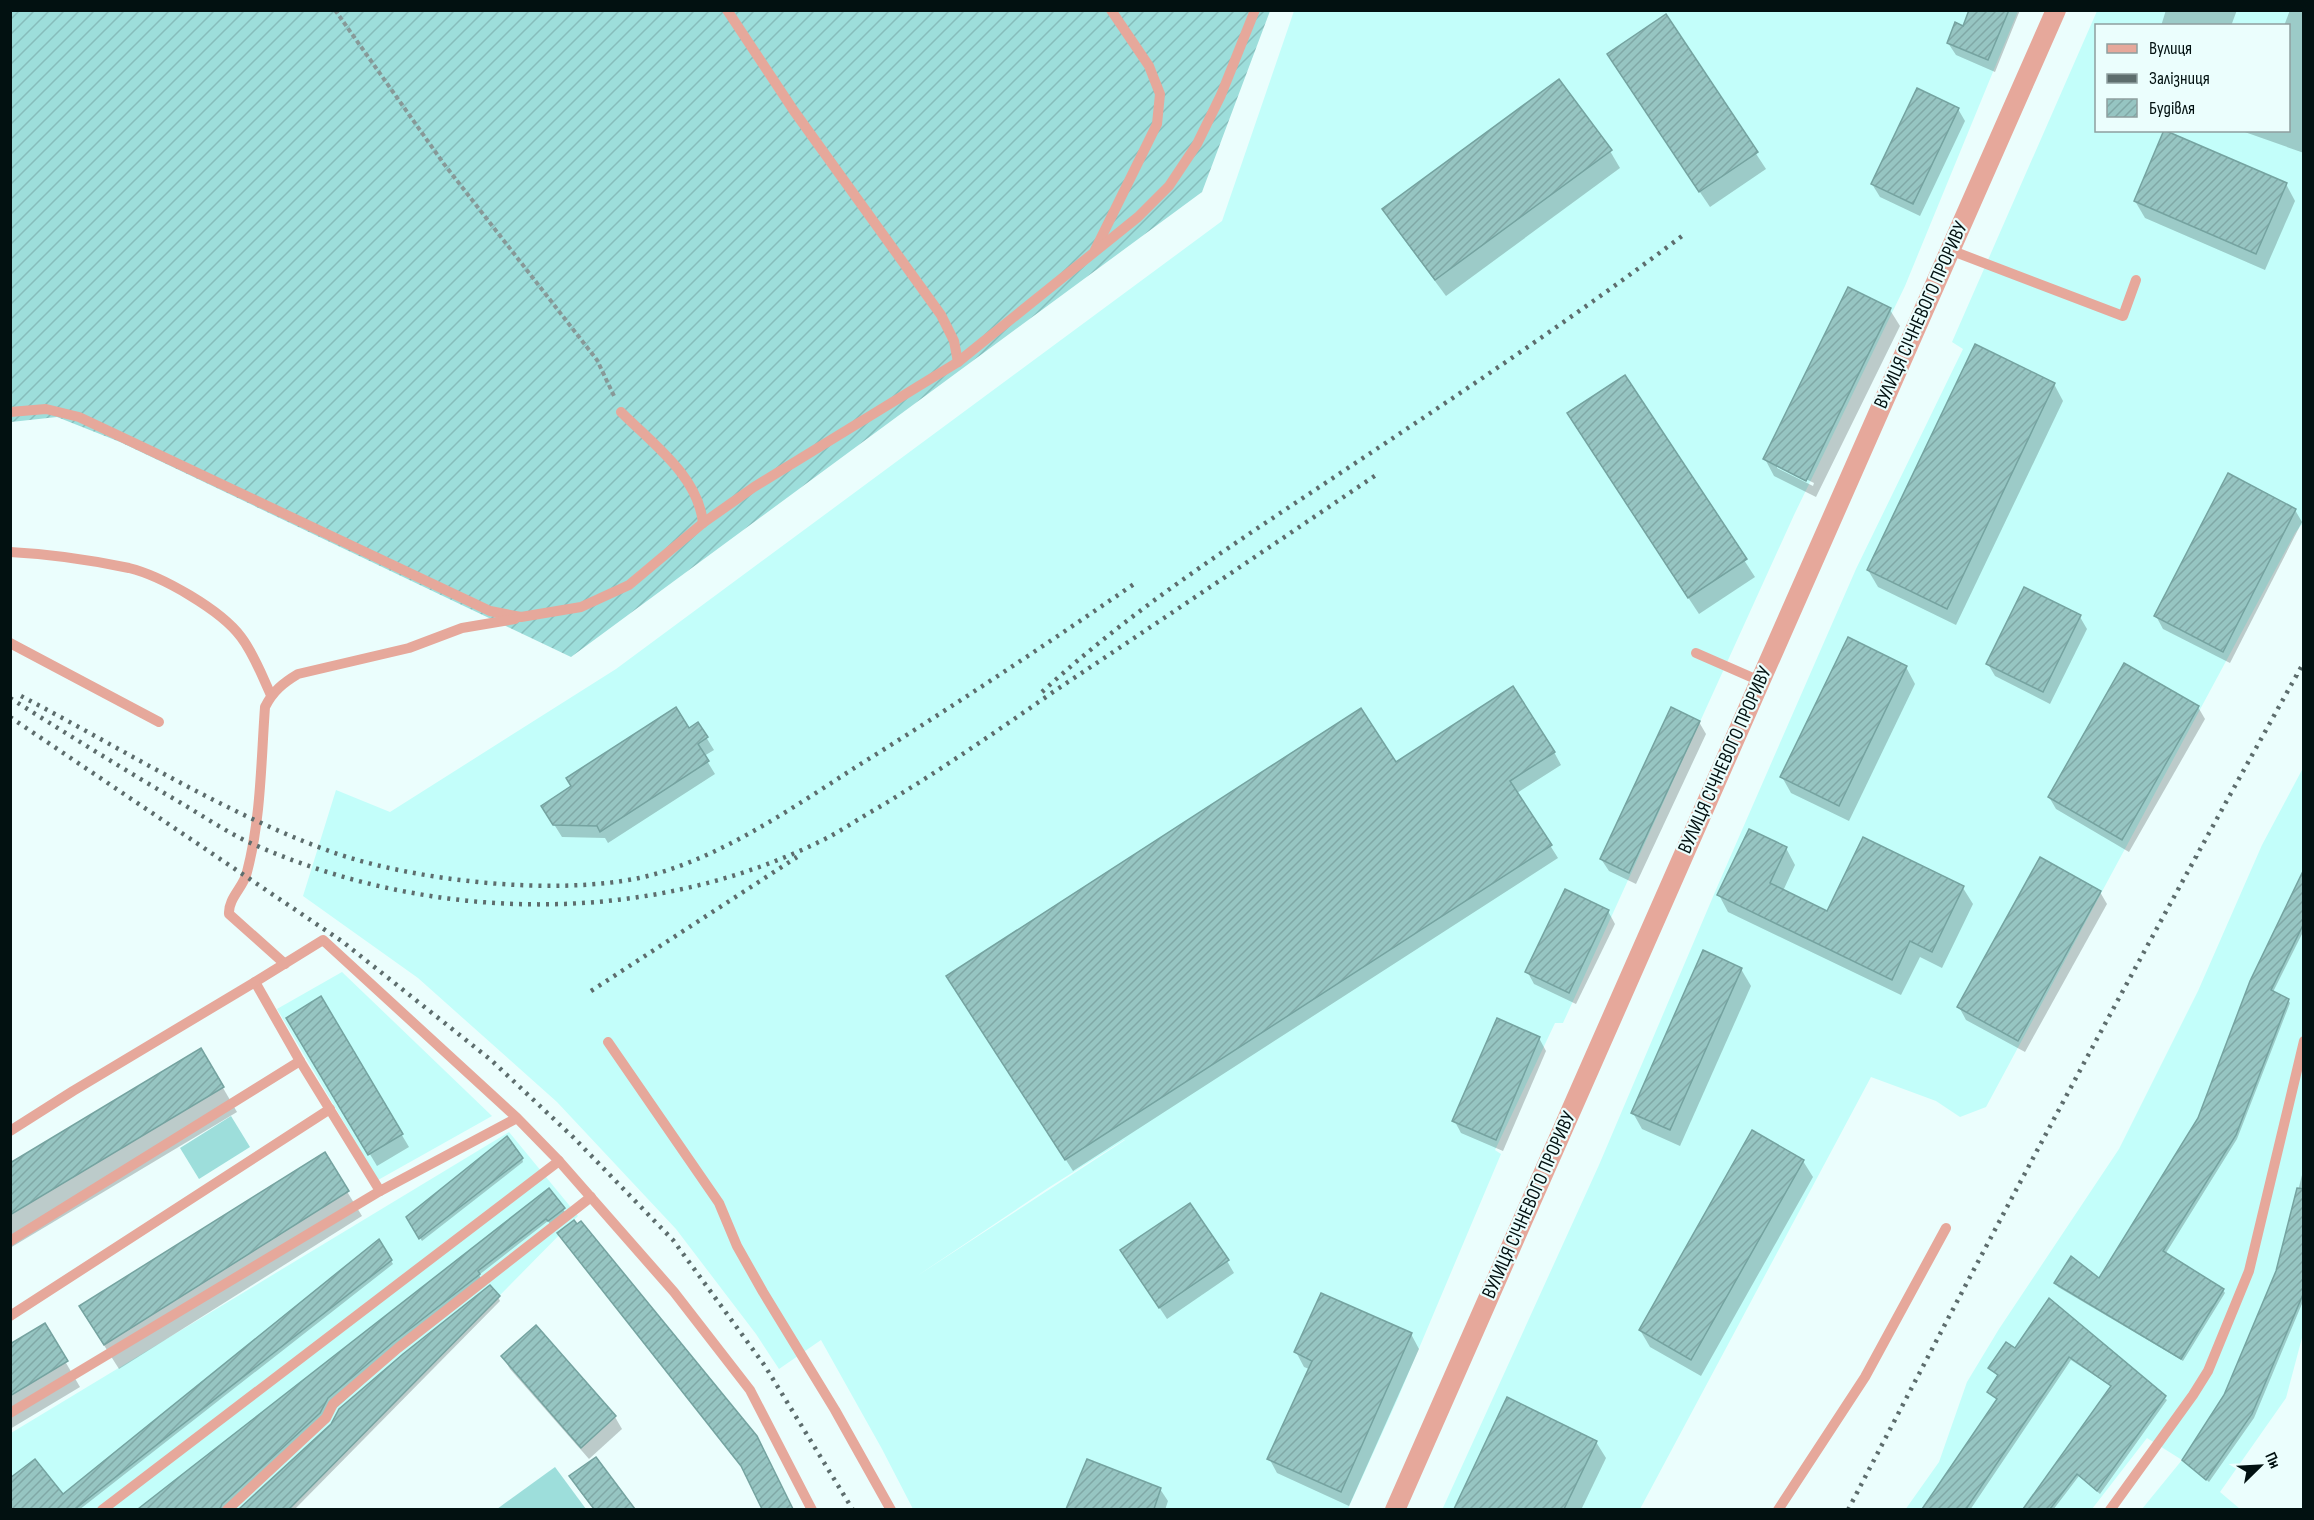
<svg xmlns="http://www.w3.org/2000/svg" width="2314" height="1520" viewBox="0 0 2314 1520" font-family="'Sofia Sans Condensed',sans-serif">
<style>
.built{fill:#c3fefa;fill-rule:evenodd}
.park{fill:#9ddedb}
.garden{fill:url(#garden-furrows)}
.shadow{fill:#0003;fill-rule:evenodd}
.building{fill:url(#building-hatch);stroke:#75a3a0;stroke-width:1.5}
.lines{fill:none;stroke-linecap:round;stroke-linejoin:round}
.path{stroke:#879998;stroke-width:4;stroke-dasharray:4.5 3;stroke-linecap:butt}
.service{stroke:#e6a89b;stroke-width:10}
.minor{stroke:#e6a89b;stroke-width:20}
.rail{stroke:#5d6d6d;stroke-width:4.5;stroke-dasharray:3 6;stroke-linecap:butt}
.labels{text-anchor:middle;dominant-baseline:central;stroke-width:4.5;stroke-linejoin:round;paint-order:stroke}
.street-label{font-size:20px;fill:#021111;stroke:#ebfefd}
</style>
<defs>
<pattern id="garden-furrows" width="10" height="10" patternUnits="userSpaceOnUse" patternTransform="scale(1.5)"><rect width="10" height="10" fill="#9ddedb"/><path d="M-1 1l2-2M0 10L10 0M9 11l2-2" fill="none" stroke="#86bdbb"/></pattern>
<pattern id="building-hatch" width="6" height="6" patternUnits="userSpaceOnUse" patternTransform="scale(1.5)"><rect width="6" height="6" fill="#96c5c2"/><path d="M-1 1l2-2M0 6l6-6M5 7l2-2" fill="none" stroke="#80a8a6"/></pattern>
</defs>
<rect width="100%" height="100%" fill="#ebfefd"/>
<g class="built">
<path d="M1294,11H2018L1905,286L1794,515L1563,1023H1555L1495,1150L1501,1154L1398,1398L1348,1509H913L882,1449L821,1340L779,1369L756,1334L676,1229L557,1102L418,978L303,896L336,790L390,812L616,669L1222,221ZM1124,1140H1125L917,1276L1048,1188Z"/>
<path d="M2097,11H2303V523L2295,533L1986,1107L1960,1117L1936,1101L1871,1077L1640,1509L1442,1510L1599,1165L1718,885L1856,569L1963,349L1952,342ZM2096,26H2288V130H2096Z"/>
<polygon points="2303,768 2303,1334 2286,1398 2220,1492 2240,1509 2142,1509 2182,1460 2147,1438 2092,1509 1905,1510 1939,1462 1967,1382 1999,1329 2119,1149 2198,991 2262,845"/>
<polygon points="342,972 492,1116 378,1180 277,1009"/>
<polygon points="509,1132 578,1216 289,1509 11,1510 11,1433"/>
</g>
<g class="park">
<polygon points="231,1116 250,1147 199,1179 180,1148"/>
<polygon points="555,1467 586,1509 497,1509"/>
</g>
<polygon class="garden" points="10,11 1270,11 1202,192 571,657 120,442 57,417 11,422"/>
<g class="shadow">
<polygon points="1971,10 2020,10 1995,72 1956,55 1948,43 1964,28"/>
<polygon points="2166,10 2237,10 2231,26 2161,26"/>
<polygon points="2290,10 2304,10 2304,153 2239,130 2288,130 2288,26 2284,26"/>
<polygon points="1666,16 1766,169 1710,207 1618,71"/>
<polygon points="1958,109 1965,121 1920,216 1880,197 1872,184"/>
<polygon points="1610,151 1620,168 1446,296 1394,226 1384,209"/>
<polygon points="2286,184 2295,201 2265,270 2145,218 2135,201"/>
<path d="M1848,289L1890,310L1900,326L1816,497L1774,476L1765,459ZM1777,465L1814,483L1813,486L1777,468Z"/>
<polygon points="1625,377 1755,577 1699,614 1578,430"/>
<polygon points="2054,384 2063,401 1956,625 1878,587 1868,570"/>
<polygon points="2295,510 2302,522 2230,663 2163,629 2156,616"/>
<polygon points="2080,617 2087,629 2050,704 1995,676 1988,664"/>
<polygon points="1906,667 1915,684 1849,821 1791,793 1782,777"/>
<polygon points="2198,707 2205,719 2129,852 2056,809 2049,797"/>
<polygon points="1699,722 1706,734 1636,884 1609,871 1601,859"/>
<polygon points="698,724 714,750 704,756 715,774 608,843 605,838 562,837 550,818 573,787"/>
<polygon points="1554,752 1561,765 1517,793 1558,858 1073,1171 956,989 1395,764"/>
<polygon points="1786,848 1795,865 1783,891 1828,913 1963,888 1973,904 1942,968 1920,957 1901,995 1728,912 1719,895"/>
<polygon points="2304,873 2304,930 2273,992 2288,1000 2290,1003 2237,1139 2166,1253 2223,1290 2225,1293 2183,1361 2058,1287 2056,1283 2099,1280 2199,1119"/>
<polygon points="2100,892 2107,904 2025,1052 1966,1020 1959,1007"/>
<polygon points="1608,911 1615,924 1576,1004 1534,984 1527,971"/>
<polygon points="1741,969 1751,986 1680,1146 1642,1129 1633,1113"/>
<polygon points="321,999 409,1147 377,1166 288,1018"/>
<polygon points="1539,1038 1546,1051 1503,1151 1461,1133 1454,1120"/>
<polygon points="201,1050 237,1112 10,1248 10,1164"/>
<polygon points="324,1154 362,1216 119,1369 95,1331"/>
<polygon points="522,1158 523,1162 422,1241 408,1218"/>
<polygon points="1803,1161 1813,1177 1701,1376 1650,1347 1640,1330"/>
<polygon points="2304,1167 2304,1299 2254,1418 2209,1482 2184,1460 2225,1395 2278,1271"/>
<polygon points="549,1190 565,1212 550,1224 548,1221 479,1275 481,1278 223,1510 140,1510"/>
<polygon points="379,1241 393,1264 79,1510 10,1510 10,1480 62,1496"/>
<polygon points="1227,1261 1234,1273 1167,1319 1130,1263"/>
<polygon points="498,1297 500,1301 294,1510 241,1510 332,1424"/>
<polygon points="2049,1300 2167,1400 2100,1494 2079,1476 2053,1510 2025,1510 2112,1387 2071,1360 1970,1510 1924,1510 1998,1400 1989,1392 1999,1377 1990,1369 2016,1350"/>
<polygon points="44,1325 80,1387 10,1429 10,1346"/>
<polygon points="536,1327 615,1417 622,1429 589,1459 510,1369 503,1357"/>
<polygon points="1411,1334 1419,1349 1349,1506 1277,1473 1269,1458 1309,1369 1304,1367 1296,1352"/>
<polygon points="1508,1399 1596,1442 1606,1458 1581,1510 1455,1510"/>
<polygon points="596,1459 633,1510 594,1510 578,1489 571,1477"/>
<polygon points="1088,1461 1160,1489 1168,1501 1165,1510 1068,1510"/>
</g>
<g class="building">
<polygon points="1969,10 2009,10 1988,60 1947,43 1955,22 1963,26"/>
<polygon points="1666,14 1758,152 1699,192 1607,54"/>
<polygon points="1559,79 1612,150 1435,280 1382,209"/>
<polygon points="1917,88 1959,108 1913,204 1871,184"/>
<polygon points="2164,130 2287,183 2256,254 2134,201"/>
<polygon points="1848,287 1891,308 1806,481 1763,459"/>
<polygon points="1975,344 2055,383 1947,609 1867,570"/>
<polygon points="1625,375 1747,559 1688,598 1567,413"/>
<polygon points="2228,473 2296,509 2223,652 2154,616"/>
<polygon points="2024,587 2081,615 2043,692 1986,664"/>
<polygon points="1848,637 1907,666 1839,806 1780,777"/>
<polygon points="2124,663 2199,706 2122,840 2048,797"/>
<polygon points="1513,686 1555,752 1510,781 1552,845 1065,1160 946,976 1361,708 1396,762"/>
<polygon points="676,707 689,728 698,722 708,737 698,744 709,761 600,832 597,826 553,825 541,806 571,786 566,778"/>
<polygon points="1671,707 1700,721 1629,873 1600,859"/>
<polygon points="1749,829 1787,847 1770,883 1827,911 1863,837 1964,886 1932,952 1910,941 1892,980 1717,895"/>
<polygon points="2040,857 2101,891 2018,1041 1957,1007"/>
<polygon points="2304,869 2304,923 2271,990 2289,999 2236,1135 2163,1251 2224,1289 2181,1359 2054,1283 2071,1256 2099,1278 2198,1118 2250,981"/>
<polygon points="1565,889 1609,910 1569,993 1525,972"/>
<polygon points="1703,950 1742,968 1670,1130 1631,1113"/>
<polygon points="321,996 403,1134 368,1155 286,1018"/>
<polygon points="1497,1018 1540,1037 1496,1140 1452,1121"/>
<polygon points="201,1048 224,1087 10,1215 10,1163"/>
<polygon points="1752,1130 1804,1160 1691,1360 1639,1330"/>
<polygon points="507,1136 523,1158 419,1239 406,1217"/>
<polygon points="325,1152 349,1191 104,1345 79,1306"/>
<polygon points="549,1188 565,1208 548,1221 546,1219 478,1271 480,1274 393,1342 328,1398 320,1413 222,1504 220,1509 138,1509"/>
<polygon points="2297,1188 2304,1189 2304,1292 2252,1414 2206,1480 2182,1460 2224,1395 2276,1271"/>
<polygon points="1190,1203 1229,1260 1159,1308 1120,1250"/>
<polygon points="574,1220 577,1224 581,1221 757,1436 793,1509 762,1509 741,1466 557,1233"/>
<polygon points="379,1239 392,1260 75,1509 10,1509 10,1478 35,1459 63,1494"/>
<polygon points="490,1285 500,1296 289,1509 239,1509 331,1424 339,1409 403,1354"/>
<polygon points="1321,1293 1412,1333 1341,1492 1267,1459 1312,1361 1294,1352"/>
<polygon points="2049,1298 2166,1396 2097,1491 2077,1474 2050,1509 2023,1509 2111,1386 2069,1357 1966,1509 1922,1509 1997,1399 1987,1392 1998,1375 1988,1368 2006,1342 2015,1348"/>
<polygon points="45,1323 68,1361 10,1396 10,1344"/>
<polygon points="536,1325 616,1416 581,1448 501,1356"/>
<polygon points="1507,1397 1597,1441 1564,1509 1454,1509"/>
<polygon points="596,1457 635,1509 594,1509 569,1476"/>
<polygon points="1087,1459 1161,1488 1154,1509 1066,1509"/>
</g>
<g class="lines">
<polyline class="path" points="335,10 444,164 597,360 615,398"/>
<g class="service">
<polyline points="727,10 794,111 941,315 954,341 958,362"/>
<polyline points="1095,250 1157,124 1160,94 1149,66 1111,10"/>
<polyline points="1950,250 2123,316 2136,280"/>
<polyline points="10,412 46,409 79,417 490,611 521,617 581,607 629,585 703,523 754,487 958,362 1138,217 1169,186 1197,144 1221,95 1255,10"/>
<path d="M621,412C653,444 698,476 703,523"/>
<path d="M10,552C50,554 91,560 129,568C162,576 221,610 241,637C254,654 262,676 271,695"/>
<polyline points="10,643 159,722"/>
<polyline points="1696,653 1760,681"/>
<path d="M285,964L229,914C228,898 244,887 247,872C261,819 261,762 265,707C273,691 283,683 298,674L409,648L462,628L515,619"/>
<polyline points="608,1042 719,1203 737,1246 763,1292 835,1410 891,1510"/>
<polyline points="517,1118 380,1191 300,1061 255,982 323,940 517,1118 559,1161 674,1292 750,1390 812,1510"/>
<polyline points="10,1131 73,1091 255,982"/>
<polyline points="10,1241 300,1061"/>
<polyline points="10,1316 330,1109"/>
<polyline points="10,1413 380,1191"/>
<polyline points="102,1510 559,1161"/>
<polyline points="227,1510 326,1418 333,1404 398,1348 591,1197"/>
<polyline points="1778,1510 1865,1377 1946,1228"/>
<polyline points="2110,1510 2193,1395 2208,1371 2249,1271 2304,1041"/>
</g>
<polyline class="minor" points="1395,1510 2056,10"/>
<g class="rail">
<path d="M1042,692C1129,612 1229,547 1327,482C1447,402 1567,323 1682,236"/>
<path d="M21,696C123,749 223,813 332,852C414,881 554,896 639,878C717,861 792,808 859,765C952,707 1044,646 1134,584"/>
<path d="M10,698C67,734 123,769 181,803C205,817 229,834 255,845C433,923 647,927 823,840C841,831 858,819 876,809C938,772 997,731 1056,690C1163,619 1270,547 1376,475"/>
<polyline points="10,717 343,942 491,1060 574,1138 673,1240 765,1366 853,1510"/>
<polyline points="591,991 797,857"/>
<path d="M1848,1510C1996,1225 2147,942 2304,662"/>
</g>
</g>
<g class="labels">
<g class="street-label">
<text transform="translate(1921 315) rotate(-66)">ВУЛИЦЯ СІЧНЕВОГО ПРОРИВУ</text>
<text transform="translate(1725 760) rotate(-66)">ВУЛИЦЯ СІЧНЕВОГО ПРОРИВУ</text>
<text transform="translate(1529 1205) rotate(-66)">ВУЛИЦЯ СІЧНЕВОГО ПРОРИВУ</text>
</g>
</g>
<rect width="2314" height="1520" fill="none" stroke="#021111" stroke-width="24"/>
<rect x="2095" y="24" width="195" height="108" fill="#ebfefd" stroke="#8e9f9f" stroke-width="1.5"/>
<rect x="2107" y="44" width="30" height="9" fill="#e6a89b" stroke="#8e9f9f" stroke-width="1.5"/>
<text x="2149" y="54" font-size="18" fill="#021111">Вулиця</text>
<rect x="2107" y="74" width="30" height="9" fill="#5d6d6d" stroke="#8e9f9f" stroke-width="1.5"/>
<text x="2149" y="84" font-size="18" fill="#021111">Залізниця</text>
<rect x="2107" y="99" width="30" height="18" fill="url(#building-hatch)" stroke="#8e9f9f" stroke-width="1.5"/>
<text x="2149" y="114" font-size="18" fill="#021111">Будівля</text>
<g transform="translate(2260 1466) rotate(66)" stroke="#ebfefd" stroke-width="4.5" paint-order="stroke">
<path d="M0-4.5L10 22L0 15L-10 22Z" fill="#021111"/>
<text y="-9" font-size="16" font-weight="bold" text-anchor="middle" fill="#021111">Пн</text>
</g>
</svg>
